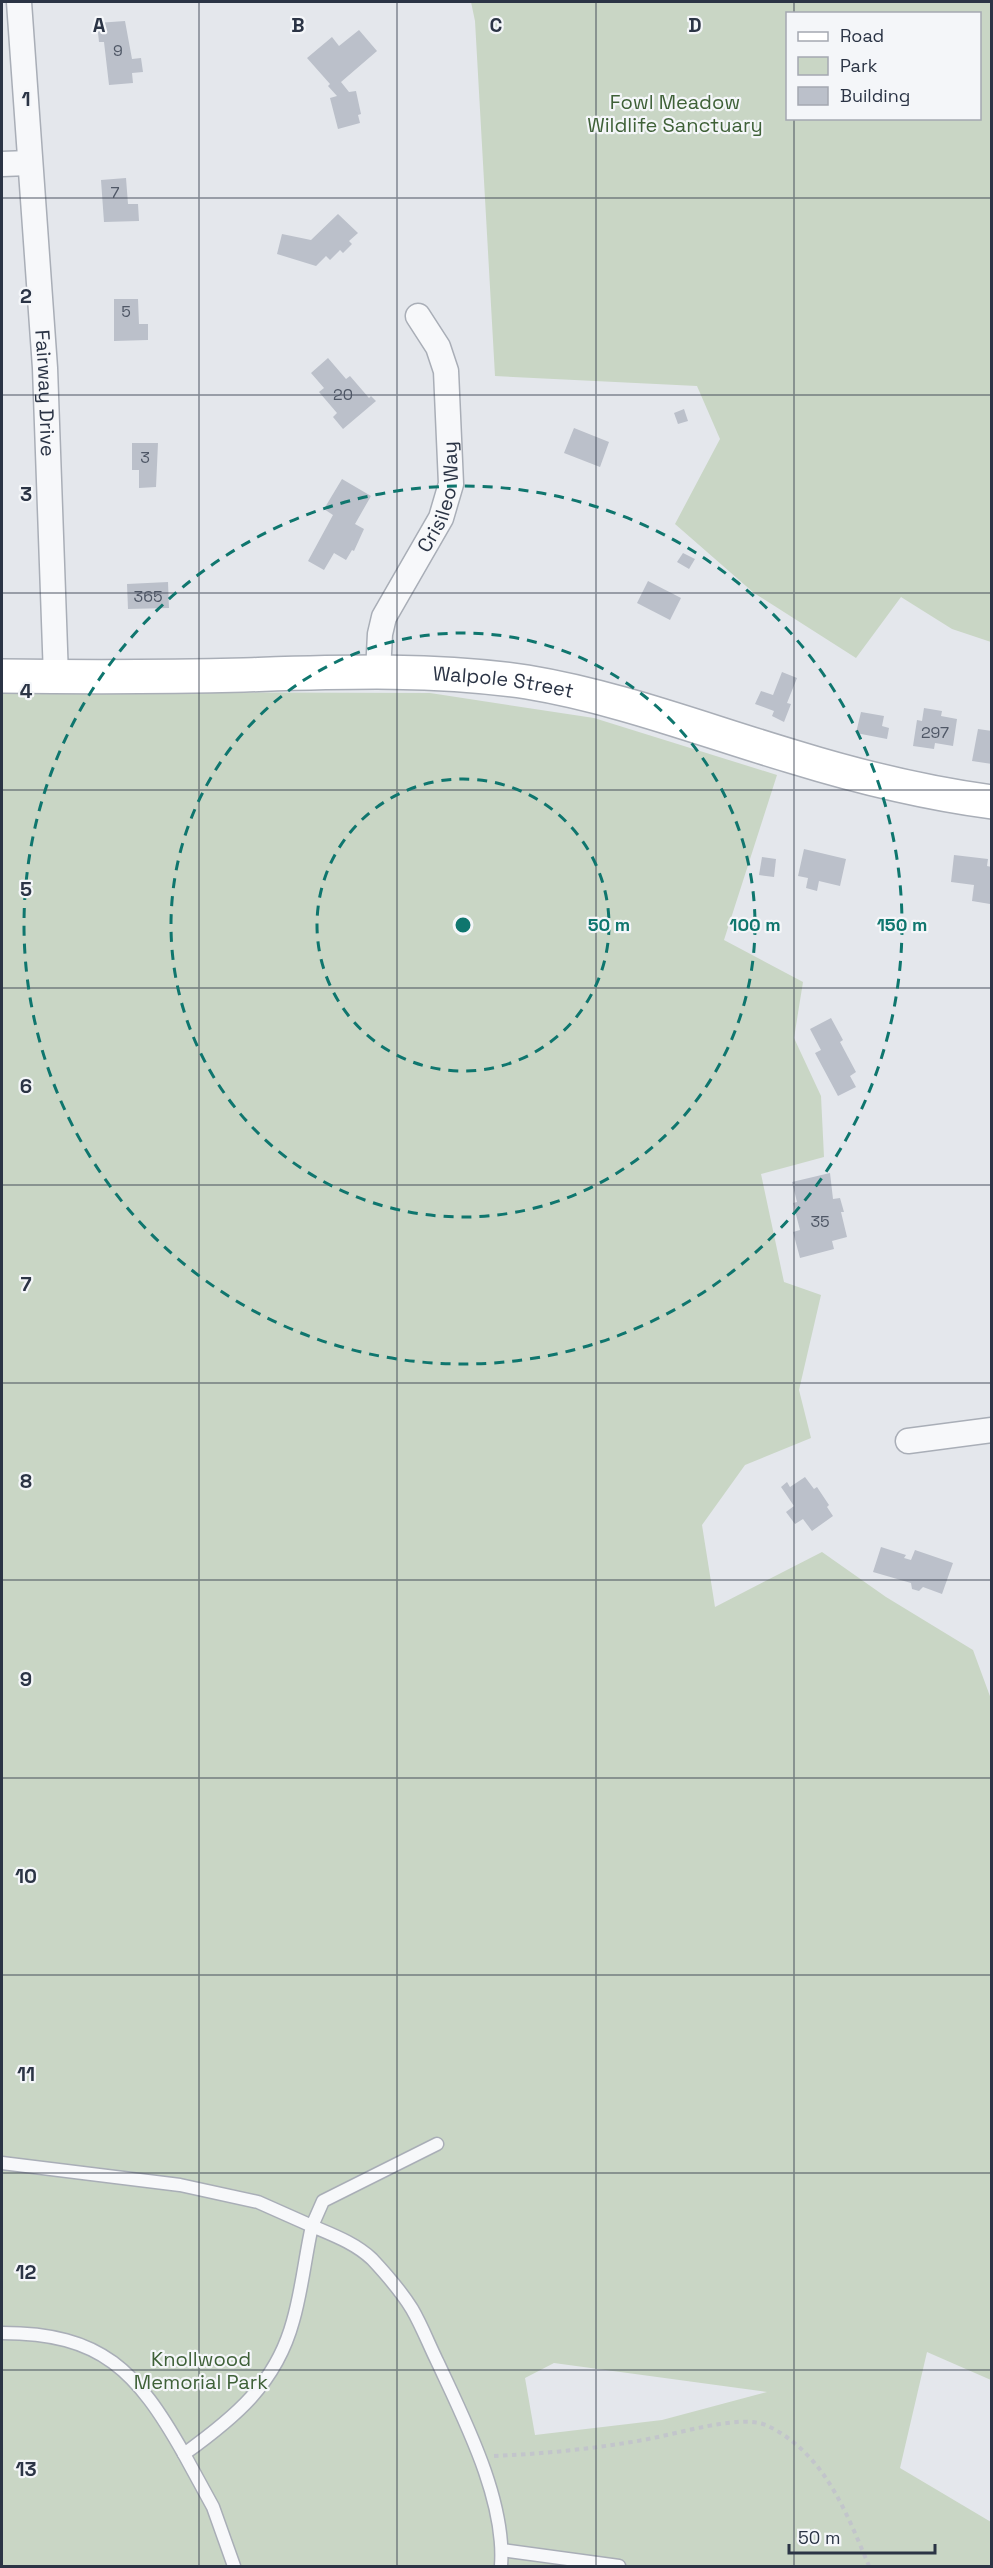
<svg xmlns="http://www.w3.org/2000/svg" width="993" height="2568" viewBox="0 0 993 2568" font-family="'Space Grotesk',sans-serif">
<style>
.green{fill:#c9d6c5;fill-rule:evenodd}
.building{fill:#bbc0ca}
.lines{fill:none;stroke-linecap:round;stroke-linejoin:round}
.lane-casing{stroke:#a9aeb7;stroke-width:15}
.street-casing{stroke:#a9aeb7;stroke-width:27}
.secondary-casing{stroke:#a9aeb7;stroke-width:36}
.path{stroke:#c2c5cb;stroke-width:4;stroke-dasharray:4.5 4.5;stroke-linecap:butt}
.lane{stroke:#f7f8fa;stroke-width:12}
.street{stroke:#f7f8fa;stroke-width:24}
.secondary{stroke:#fff;stroke-width:33}
.grid{fill:none;stroke:#2b3445;stroke-width:1.5;stroke-opacity:0.55}
.ring{fill:none;stroke:#0f766e;stroke-width:3;stroke-dasharray:10 8}
.labels{text-anchor:middle;dominant-baseline:central;stroke-width:4.5;stroke-linejoin:round;paint-order:stroke}
.number-label{font-size:16px;fill:#4f5766}
.park-label{font-size:20px;fill:#3f6138;stroke:#f4f6f9}
.street-label{font-size:20px;fill:#2b3445;stroke:#f4f6f9}
.grid-label{font-size:20px;text-anchor:middle;font-weight:bold;fill:#2b3445;stroke:#f4f6f9;stroke-width:4.5;stroke-linejoin:round;paint-order:stroke}
.centre{fill:#0f766e;stroke:#f4f6f9;stroke-width:3}
.ring-label{font-size:18px;text-anchor:middle;font-weight:bold;fill:#0f766e;stroke:#f4f6f9;stroke-width:4.5;stroke-linejoin:round;paint-order:stroke}
</style>
<rect width="100%" height="100%" fill="#e4e7ec"/>
<g class="green">
<path d="M471,2H991V642L952,629L901,597L856,658L754,593L675,524L720,439L697,386L495,376L475,21ZM788,14H980V118H788Z"/>
<path d="M2,692L430,693L594,718L777,775L724,940L803,982L794,1038L821,1096L824,1157L761,1174L784,1282L821,1295L799,1390L811,1438L745,1465L702,1525L715,1607L822,1552L886,1597L973,1650L991,1699V2380L927,2352L900,2468L991,2522V2566H2ZM554,2363L767,2392L662,2420L535,2435L525,2378Z"/>
</g>
<g class="building">
<polygon points="125,21 132,59 141,58 143,72 132,73 133,83 109,85 104,42 99,42 97,23"/>
<polygon points="359,30 377,51 341,82 349,92 356,91 361,114 358,115 360,123 338,129 330,98 337,96 328,86 330,84 307,58 332,37 339,46"/>
<polygon points="126,178 128,204 138,204 139,221 104,222 101,180"/>
<polygon points="338,214 358,233 349,241 352,244 343,253 340,250 330,260 326,256 316,266 277,254 282,234 311,240"/>
<polygon points="114,299 138,299 139,324 148,324 148,340 114,341"/>
<polygon points="328,358 346,379 350,376 369,398 371,396 376,401 343,429 333,417 337,413 319,392 324,388 311,373"/>
<polygon points="684,409 688,421 678,424 674,413"/>
<polygon points="574,428 609,442 600,467 564,453"/>
<polygon points="132,443 158,443 156,487 139,488 139,470 132,470"/>
<polygon points="342,479 371,496 355,524 364,529 354,551 352,550 346,560 334,553 324,570 308,561 333,515 324,509"/>
<polygon points="683,553 695,559 689,569 677,562"/>
<polygon points="648,581 681,598 670,620 637,603"/>
<polygon points="168,582 169,608 128,609 127,584"/>
<polygon points="782,672 797,678 787,703 791,704 784,722 772,716 774,711 755,704 761,691 773,695"/>
<polygon points="924,708 942,711 941,716 957,719 953,746 935,743 934,749 913,746 917,720 922,721"/>
<polygon points="861,712 884,716 882,726 889,728 887,739 856,733"/>
<polygon points="978,729 992,731 992,764 972,761"/>
<polygon points="804,849 846,859 840,886 819,881 817,891 806,888 808,878 798,876"/>
<polygon points="954,855 988,859 987,866 992,867 990,904 972,901 974,885 951,882"/>
<polygon points="762,857 776,859 774,877 759,875"/>
<polygon points="831,1018 843,1040 840,1042 856,1072 850,1076 856,1087 838,1096 815,1053 821,1050 810,1029"/>
<polygon points="830,1173 833,1199 840,1198 844,1212 841,1212 847,1237 832,1241 834,1249 800,1258 793,1232 800,1230 793,1203 797,1202 792,1182"/>
<polygon points="805,1477 814,1489 817,1487 829,1505 827,1507 833,1516 812,1531 803,1519 795,1524 786,1512 794,1506 781,1487 787,1482 790,1487"/>
<polygon points="881,1547 906,1555 904,1558 911,1560 915,1550 953,1563 942,1594 923,1587 919,1591 912,1589 911,1583 873,1572"/>
</g>
<g class="lines">
<g class="lane-casing">
<g id="lane">
<polyline points="2,2163 180,2185 258,2202 312,2226 323,2201 437,2144"/>
<path d="M2,2333C102,2333 137,2371 184,2454"/>
<polyline points="502,2550 619,2566"/>
<path d="M234,2566L213,2507L184,2454C234,2418 276,2384 293,2321C302,2290 305,2257 312,2226C333,2235 355,2243 372,2259C386,2274 401,2291 412,2309C422,2326 429,2345 438,2363C465,2421 506,2501 501,2566"/>
</g>
</g>
<g class="street-casing">
<g id="street">
<path id="s1" d="M19,2L45,368L56,677"/>
<polyline points="2,164 29,163"/>
<path id="s2" d="M378,672L380,634L384,617L441,518L451,484L446,371L438,347L418,316"/>
<polyline points="908,1441 992,1430"/>
</g>
</g>
<g class="secondary-casing">
<g id="secondary">
<path id="s3" d="M2,676C82,677 163,677 244,675C338,672 433,668 527,682C618,697 706,731 794,757C859,777 925,793 992,802"/>
</g>
</g>
<path class="path" d="M494,2456C538,2454 582,2450 625,2443C662,2438 700,2425 737,2422C749,2421 762,2422 772,2428C826,2457 847,2514 869,2566"/>
<use href="#lane" class="lane"/>
<use href="#street" class="street"/>
<use href="#secondary" class="secondary"/>
</g>
<path class="grid" d="M199,2V2566M397,2V2566M596,2V2566M794,2V14M794,118V2566M2,198H992M2,395H992M2,593H992M2,790H992M2,988H992M2,1185H992M2,1383H992M2,1580H992M2,1778H992M2,1975H992M2,2173H992M2,2370H992"/>
<g class="ring">
<circle cx="463" cy="925" r="146"/>
<circle cx="463" cy="925" r="292"/>
<circle cx="463" cy="925" r="439"/>
</g>
<g class="labels">
<g class="number-label">
<text x="118" y="50">9</text>
<text x="115" y="192">7</text>
<text x="126" y="311">5</text>
<text x="343" y="394">20</text>
<text x="145" y="457">3</text>
<text x="148" y="596">365</text>
<text x="935" y="732">297</text>
<text x="820" y="1221">35</text>
</g>
<g class="park-label">
<text x="675" y="102">Fowl Meadow<tspan x="675" dy="23">Wildlife Sanctuary</tspan></text>
<text x="201" y="2359">Knollwood<tspan x="201" dy="23">Memorial Park</tspan></text>
</g>
<g class="street-label">
<text stroke="none"><textPath href="#s1" startOffset="392">Fairway Drive</textPath></text>
<text stroke="none"><textPath href="#s2" startOffset="190">Crisileo Way</textPath></text>
<text stroke="none"><textPath href="#s3" startOffset="502">Walpole Street</textPath></text>
</g>
</g>
<g class="grid-label">
<text x="99" y="32">A</text>
<text x="298" y="32">B</text>
<text x="496" y="32">C</text>
<text x="695" y="32">D</text>
<text x="26" y="106">1</text>
<text x="26" y="303">2</text>
<text x="26" y="501">3</text>
<text x="26" y="698">4</text>
<text x="26" y="896">5</text>
<text x="26" y="1093">6</text>
<text x="26" y="1291">7</text>
<text x="26" y="1488">8</text>
<text x="26" y="1686">9</text>
<text x="26" y="1883">10</text>
<text x="26" y="2081">11</text>
<text x="26" y="2279">12</text>
<text x="26" y="2476">13</text>
</g>
<circle cx="463" cy="925" r="9" class="centre"/>
<g class="ring-label">
<text x="609" y="931">50 m</text>
<text x="755" y="931">100 m</text>
<text x="902" y="931">150 m</text>
</g>
<rect width="993" height="2568" fill="none" stroke="#2b3445" stroke-width="6"/>
<rect x="786" y="12" width="195" height="108" fill="#f4f6f9" stroke="#a4a8b1" stroke-width="1.5"/>
<rect x="798" y="32" width="30" height="9" fill="#ffffff" stroke="#a4a8b1" stroke-width="1.5"/>
<text x="840" y="42" font-size="18" fill="#2b3445">Road</text>
<rect x="798" y="57" width="30" height="18" fill="#c9d6c5" stroke="#a4a8b1" stroke-width="1.5"/>
<text x="840" y="72" font-size="18" fill="#2b3445">Park</text>
<rect x="798" y="87" width="30" height="18" fill="#bbc0ca" stroke="#a4a8b1" stroke-width="1.5"/>
<text x="840" y="102" font-size="18" fill="#2b3445">Building</text>
<path d="M789 2544v9h146v-9" fill="none" stroke="#2b3445" stroke-width="3"/>
<text x="798" y="2544" font-size="18" fill="#2b3445" stroke="#f4f6f9" stroke-width="4.5" paint-order="stroke">50 m</text>
</svg>
